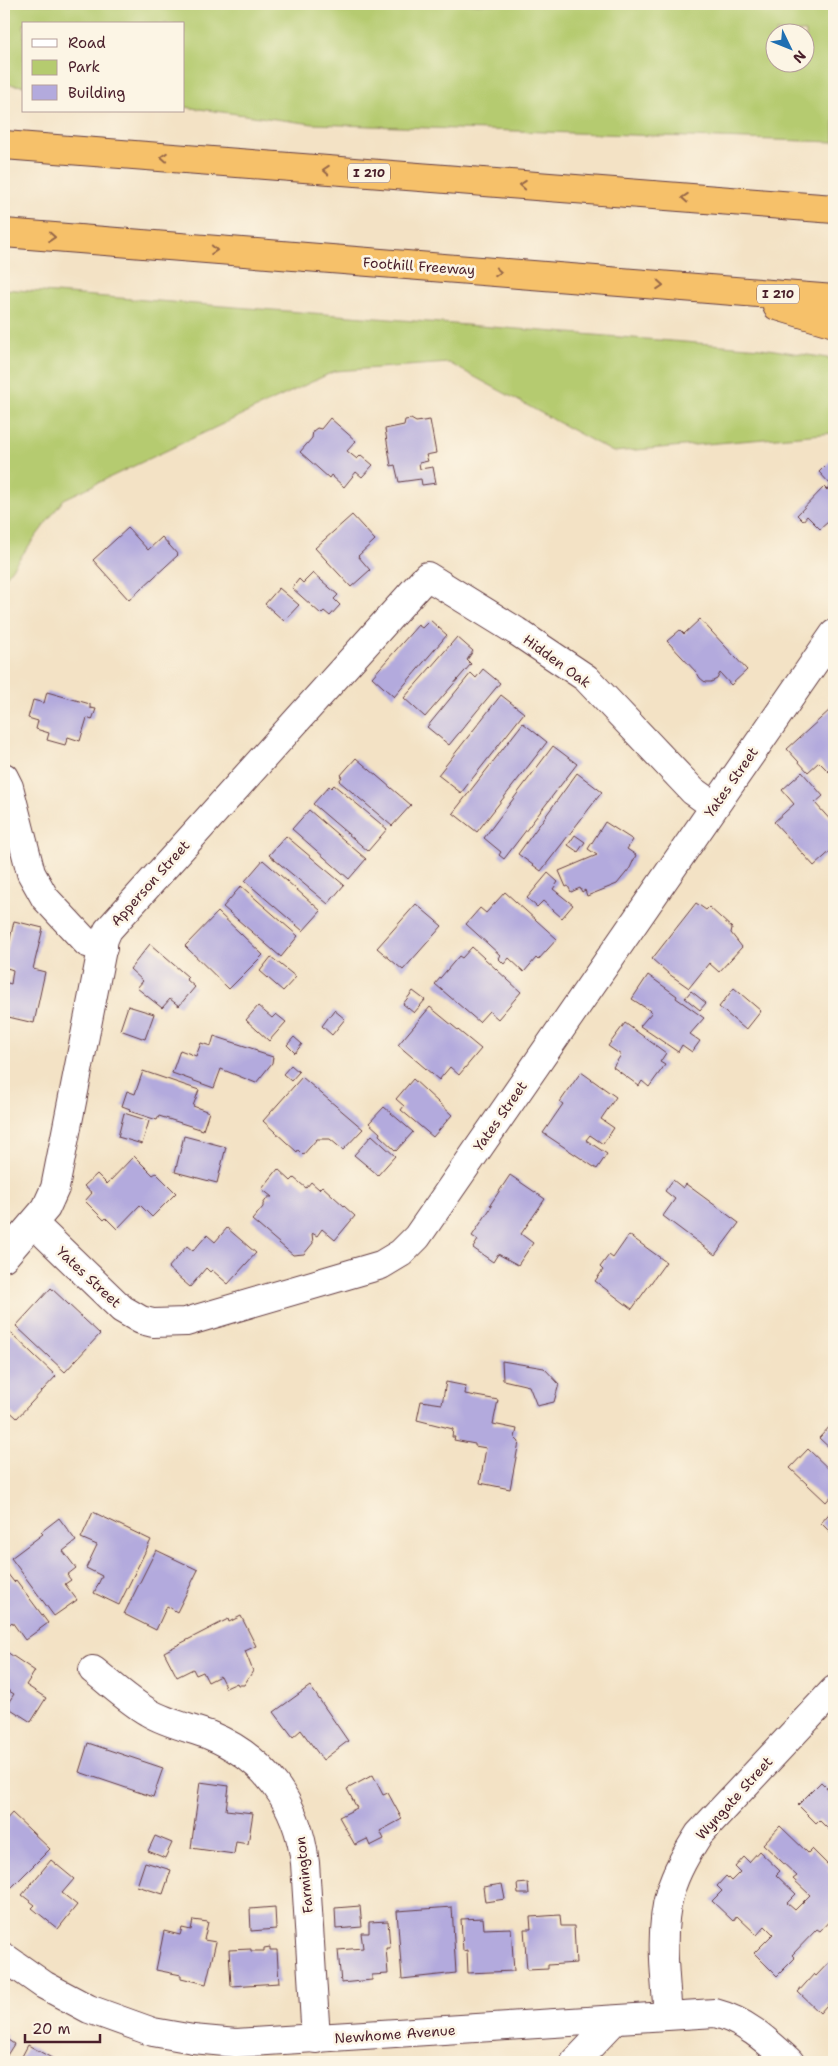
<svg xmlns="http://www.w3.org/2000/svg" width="838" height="2066" viewBox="0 0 838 2066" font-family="'Shantell Sans',sans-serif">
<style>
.green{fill:#b5cb6f;stroke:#80754d;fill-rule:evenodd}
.building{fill:#b3aadd}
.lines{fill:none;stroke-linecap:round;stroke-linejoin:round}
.minor-casing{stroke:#633c42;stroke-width:30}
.motorway-casing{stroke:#633c42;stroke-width:30}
.minor{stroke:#fff;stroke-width:28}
.motorway{stroke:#f6c16b;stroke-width:28}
.oneway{stroke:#976848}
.labels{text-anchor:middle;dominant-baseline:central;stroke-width:5;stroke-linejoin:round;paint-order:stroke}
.shield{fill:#fcf5e5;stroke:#7f5f63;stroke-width:1}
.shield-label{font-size:12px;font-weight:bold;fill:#4a1f2b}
.street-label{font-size:14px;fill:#4a1f2b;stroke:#fcf5e5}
</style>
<rect width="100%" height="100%" fill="#fcf5e5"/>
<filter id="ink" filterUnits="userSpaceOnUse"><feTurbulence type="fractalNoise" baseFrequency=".02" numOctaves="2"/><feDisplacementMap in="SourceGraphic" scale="10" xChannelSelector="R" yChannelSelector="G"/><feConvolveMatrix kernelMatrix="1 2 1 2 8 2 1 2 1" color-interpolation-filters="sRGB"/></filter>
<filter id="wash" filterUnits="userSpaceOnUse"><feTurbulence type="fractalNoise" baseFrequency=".0096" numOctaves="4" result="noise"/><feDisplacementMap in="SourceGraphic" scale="20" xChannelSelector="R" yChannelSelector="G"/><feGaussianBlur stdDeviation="1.12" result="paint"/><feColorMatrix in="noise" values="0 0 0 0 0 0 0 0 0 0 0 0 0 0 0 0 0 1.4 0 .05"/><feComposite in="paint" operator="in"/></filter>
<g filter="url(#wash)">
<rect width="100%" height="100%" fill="#f3e2c5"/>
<g class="green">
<path d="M4,4H834V142L313,124L184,107V24H24V86L4,84ZM776,32H806V62H776Z"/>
<polygon points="4,289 761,348 834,359 834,433 613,452 449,363 335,371 64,499 4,579"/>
</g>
<g id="blocks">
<g class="building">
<polygon points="330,418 356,441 347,451 357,459 361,455 373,465 362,477 356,472 344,487 331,475 329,478 300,452 312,438 313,431 317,428 321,429"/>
<polygon points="411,419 416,422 430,420 436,453 426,455 428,461 419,463 420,469 433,467 436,483 422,485 421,479 399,482 395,465 391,466 385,429 404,425 405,420"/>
<polygon points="832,459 834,461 834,528 828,522 820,529 807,516 803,521 797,515 824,487 827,490 831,485 819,472"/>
<polygon points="352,515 375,540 358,556 370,570 351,587 315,548"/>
<polygon points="128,528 148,550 162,537 178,555 129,600 93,560"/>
<polygon points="313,573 338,595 334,599 340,605 330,616 324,611 321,614 292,588 299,579 303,583"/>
<polygon points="279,588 299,605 284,621 265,604"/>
<polygon points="700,619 747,670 731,685 720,673 717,679 711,682 705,682 700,678 697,673 667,641 680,630 684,634"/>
<polygon points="430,620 447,635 394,697 372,677 418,625 422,628"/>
<polygon points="457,637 473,651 467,660 471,664 425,717 404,698"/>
<polygon points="483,669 500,683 449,745 427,727 471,673 476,678"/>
<polygon points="47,692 90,704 90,708 96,709 92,720 87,718 80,741 68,737 65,745 47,740 49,733 36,729 38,721 28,718 33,700 44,703"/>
<polygon points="501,695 524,713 461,793 438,775"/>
<polygon points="831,709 834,712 834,767 829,772 819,762 808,772 787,749"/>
<polygon points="523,723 547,742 477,832 453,813"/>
<polygon points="553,746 577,764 504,859 499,855 501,852 484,838"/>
<polygon points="356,758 411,805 392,826 339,781 342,777 340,776"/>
<polygon points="802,772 823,796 815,803 834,824 834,848 814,866 774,822 794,804 782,790"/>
<polygon points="577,773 602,792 541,871 518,854"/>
<polygon points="334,785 387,829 368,851 313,804 329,786 331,788"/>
<polygon points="309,810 366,859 349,879 292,829"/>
<polygon points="605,822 633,840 627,849 636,855 630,868 617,884 587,896 585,890 582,892 580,888 571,892 568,886 566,887 559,871 597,855 588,849"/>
<polygon points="575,835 585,842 578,852 568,845"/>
<polygon points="286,836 344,885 328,904 269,855"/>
<polygon points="263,860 321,911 303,931 245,881"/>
<polygon points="548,873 558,882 553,889 573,905 562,918 543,901 537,907 527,898"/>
<polygon points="241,886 298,936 281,957 223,907"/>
<polygon points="505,892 557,939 538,960 536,958 524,972 509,958 504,964 498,958 500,955 466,924 480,908 486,913"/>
<polygon points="696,903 706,910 709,907 732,928 731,933 742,947 719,972 709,963 689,988 669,974 652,959"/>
<polygon points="416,904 442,926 403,970 377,948"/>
<polygon points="218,912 263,955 229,989 185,946"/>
<polygon points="14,921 43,928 33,969 45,972 34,1023 4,1016 4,982 11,984 13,970 4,967"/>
<polygon points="150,944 188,977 186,979 195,987 179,1006 170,999 162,1008 137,988 143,981 130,969"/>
<polygon points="472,947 521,992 498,1019 489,1011 479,1022 435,984 459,956 462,958"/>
<polygon points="271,957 296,977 283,991 260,971"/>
<polygon points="648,975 677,996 676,998 704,1018 690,1034 700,1041 692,1052 682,1045 678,1052 640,1026 652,1012 632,999"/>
<polygon points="734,988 761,1011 746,1030 719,1007"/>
<polygon points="413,991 425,1000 414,1013 403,1004"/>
<polygon points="691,991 706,1003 700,1010 685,998"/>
<polygon points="128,1006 154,1014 145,1039 120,1030"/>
<polygon points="258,1006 272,1018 276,1014 286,1022 269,1041 246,1020"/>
<polygon points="430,1007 481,1049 459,1075 450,1067 439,1080 398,1045"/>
<polygon points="334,1010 345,1019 332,1035 322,1026"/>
<polygon points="625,1023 666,1053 660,1062 665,1065 649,1087 642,1081 639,1086 613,1067 621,1055 608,1046"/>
<polygon points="214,1036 257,1050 257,1052 273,1057 272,1063 256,1083 221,1069 214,1088 172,1073 180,1050 196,1056 201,1043 211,1046"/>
<polygon points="294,1037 302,1044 295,1053 287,1045"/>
<polygon points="291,1065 299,1072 291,1081 283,1074"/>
<polygon points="143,1071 199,1090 193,1106 209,1112 203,1130 159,1116 157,1120 129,1111 130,1109 122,1106 127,1091 135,1094"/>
<polygon points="581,1072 616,1097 601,1119 614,1128 603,1144 590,1135 586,1140 607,1154 597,1169 543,1133 563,1104 560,1102"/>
<polygon points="302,1077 363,1129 343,1150 330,1139 317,1139 303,1155 298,1150 297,1152 263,1121"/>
<polygon points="413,1079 452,1115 433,1137 401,1110 404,1106 396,1099"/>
<polygon points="384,1107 413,1132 396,1151 379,1135 380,1133 369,1123"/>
<polygon points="124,1113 149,1121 142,1144 118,1137"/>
<polygon points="372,1135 395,1156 378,1175 354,1155"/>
<polygon points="184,1136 226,1147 217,1183 175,1172"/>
<polygon points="134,1156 153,1175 156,1173 176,1193 152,1217 140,1205 117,1229 106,1218 104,1220 85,1201 92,1193 84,1186 97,1174 107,1184"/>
<polygon points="278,1169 291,1181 294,1178 306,1188 311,1182 319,1189 322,1186 355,1216 335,1240 322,1229 317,1236 312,1233 313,1243 304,1254 293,1255 252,1220 263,1207 263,1204 268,1197 272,1197 262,1189"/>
<polygon points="510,1175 545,1199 521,1234 533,1243 518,1265 498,1254 493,1262 473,1248 478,1240 472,1236 492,1206 490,1205"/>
<polygon points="673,1180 683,1188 686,1184 739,1223 715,1255 663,1216 675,1199 665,1191"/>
<polygon points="227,1228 256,1253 228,1284 212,1270 210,1272 206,1268 190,1287 168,1268 187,1246 193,1251 207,1235 215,1242"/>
<polygon points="629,1235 666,1262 632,1309 595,1281 603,1270 600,1267 609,1255 613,1258"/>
<polygon points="51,1288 100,1334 65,1372 16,1326"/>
<polygon points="11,1333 56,1376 17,1418 4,1406 4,1341"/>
<polygon points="502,1361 544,1368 559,1384 554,1402 537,1406 529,1386 503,1380"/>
<polygon points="446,1382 466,1386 465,1394 498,1400 493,1424 517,1429 515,1438 519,1442 510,1489 480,1483 486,1448 475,1446 475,1444 454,1440 455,1437 452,1437 453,1429 417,1420 421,1401 442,1404"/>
<polygon points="834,1422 834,1452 819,1438"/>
<polygon points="808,1449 834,1474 834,1493 826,1502 790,1468"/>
<polygon points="834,1508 834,1536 821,1523"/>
<polygon points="93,1512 151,1540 119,1605 94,1593 102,1576 86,1568 97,1545 81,1538"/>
<polygon points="59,1518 76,1541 63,1551 76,1568 67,1575 71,1580 65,1584 77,1600 54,1616 11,1558 43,1534 41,1532"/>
<polygon points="156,1550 198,1570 177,1612 167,1606 156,1630 124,1614"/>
<polygon points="7,1573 14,1582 16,1580 48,1623 25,1640 12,1622 4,1629 4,1576"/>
<polygon points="241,1616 256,1646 245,1651 253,1671 244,1685 238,1685 237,1683 226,1688 220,1676 208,1682 203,1672 196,1675 193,1669 177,1677 164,1652 228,1619 229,1622"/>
<polygon points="4,1650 35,1671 26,1685 46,1698 31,1722 6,1706 14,1694 4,1688"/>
<polygon points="310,1686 348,1741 323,1760 301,1730 293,1737 274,1712"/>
<polygon points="88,1743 163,1768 153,1797 79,1772"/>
<polygon points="373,1775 383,1795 388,1793 402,1819 380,1831 384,1839 370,1846 367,1839 355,1845 339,1817 357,1808 347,1789"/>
<polygon points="200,1782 229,1786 226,1810 253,1813 248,1844 236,1842 234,1854 191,1848"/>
<polygon points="821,1782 834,1795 834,1835 819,1820 816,1823 798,1805"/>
<polygon points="12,1813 50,1849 11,1888 4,1885 4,1822"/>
<polygon points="780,1826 808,1853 812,1849 831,1868 828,1871 834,1878 834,1906 832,1908 834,1911 834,1916 820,1931 817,1929 792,1955 795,1958 777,1976 754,1953 773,1934 765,1926 757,1935 737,1916 733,1921 712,1901 722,1891 717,1886 726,1876 731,1881 740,1872 735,1867 744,1857 749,1862 759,1851 780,1871 776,1875 796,1894 787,1903 795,1910 810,1895 793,1879 797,1876 763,1844"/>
<polygon points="155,1836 172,1843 165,1858 148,1851"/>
<polygon points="51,1860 74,1879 62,1893 77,1905 58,1929 32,1908 35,1905 22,1895"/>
<polygon points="145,1862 171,1870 163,1894 137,1886"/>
<polygon points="528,1883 529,1894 518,1894 517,1884"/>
<polygon points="502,1884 505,1899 485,1902 483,1887"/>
<polygon points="360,1906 362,1927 336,1929 335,1908"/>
<polygon points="275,1907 276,1929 251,1931 250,1909"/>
<polygon points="452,1907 456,1973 402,1979 397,1911"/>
<polygon points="560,1915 561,1926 574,1926 576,1963 548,1965 548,1969 527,1970 524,1929 531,1929 530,1917"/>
<polygon points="483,1918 484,1929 511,1928 514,1971 468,1973 467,1950 463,1951 461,1919"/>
<polygon points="193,1920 208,1922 204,1940 216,1942 206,1984 181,1978 181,1975 156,1970 164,1931 180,1935 182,1928 191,1930"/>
<polygon points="388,1921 390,1948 386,1948 388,1974 372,1975 372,1980 341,1983 338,1950 363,1948 361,1933 369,1933 369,1922"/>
<polygon points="270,1947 270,1950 277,1950 279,1983 231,1986 229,1950 251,1949 251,1951 264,1951 264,1948"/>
<polygon points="834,1957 834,1997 820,2013 798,1992 814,1974 816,1976"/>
<polygon points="4,2034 7,2036 5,2038 14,2044 4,2060"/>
<polygon points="28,2045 59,2062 19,2062"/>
</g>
</g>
</g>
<g filter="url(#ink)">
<use href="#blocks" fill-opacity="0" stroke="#633c42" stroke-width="1"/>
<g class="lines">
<g class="minor-casing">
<g id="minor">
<polyline points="4,777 9,787 31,873 45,898 87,943 103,948"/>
<polyline points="34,1224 122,1309 141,1320 153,1323 186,1322 381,1265 401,1253 417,1237 834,634"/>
<polyline points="4,1257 46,1208 55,1188 104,939 108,930 427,576 516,631 586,678 693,791 714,806"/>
<path d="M93,1670C111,1684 129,1701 148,1712C166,1723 190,1728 209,1735C265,1758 298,1803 305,1863L316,2039"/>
<path d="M4,1957L44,1985L89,2009L153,2032L193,2039L236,2043L715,2013C746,2021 767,2041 790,2062"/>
<path d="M668,2015C665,1975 659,1931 670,1892C676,1871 687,1853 699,1834L834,1690"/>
<polyline points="575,2062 615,2020"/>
</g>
</g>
<g class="motorway-casing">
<g id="motorway">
<polyline points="4,145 834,209"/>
<polyline points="4,233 834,299"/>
<polyline points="777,306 834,323"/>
</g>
</g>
<use href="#minor" class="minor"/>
<use href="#motorway" class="motorway"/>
</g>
<defs><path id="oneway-chevron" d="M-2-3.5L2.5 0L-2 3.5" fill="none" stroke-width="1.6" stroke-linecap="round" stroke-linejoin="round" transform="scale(1.25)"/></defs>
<g class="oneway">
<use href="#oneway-chevron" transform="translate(164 157) rotate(-176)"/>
<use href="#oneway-chevron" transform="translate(326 170) rotate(-176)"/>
<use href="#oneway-chevron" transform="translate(523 185) rotate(-176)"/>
<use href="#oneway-chevron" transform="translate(685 198) rotate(-176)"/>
<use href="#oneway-chevron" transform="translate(52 237) rotate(4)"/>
<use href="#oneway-chevron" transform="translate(214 250) rotate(4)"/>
<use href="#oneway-chevron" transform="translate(498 272) rotate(4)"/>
<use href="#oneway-chevron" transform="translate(660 285) rotate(4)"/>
</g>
</g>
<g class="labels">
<g class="shield">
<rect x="348" y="163.5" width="42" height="19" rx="4"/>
<rect x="757" y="284.5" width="42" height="19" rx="4"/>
</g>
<g class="shield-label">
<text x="369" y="173">I 210</text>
<text x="778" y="294">I 210</text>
</g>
<g class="street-label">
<text transform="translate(419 266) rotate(4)">Foothill Freeway</text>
<text transform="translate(557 661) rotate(36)">Hidden Oak</text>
<text transform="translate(731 782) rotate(-55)">Yates Street</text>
<text transform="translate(150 883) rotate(-48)">Apperson Street</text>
<text transform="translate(500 1116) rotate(-55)">Yates Street</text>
<text transform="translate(89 1277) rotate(43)">Yates Street</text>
<text transform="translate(734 1798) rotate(-48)">Wyngate Street</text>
<text transform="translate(304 1875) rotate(-96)">Farmington</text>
<text transform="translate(395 2034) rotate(-4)">Newhome Avenue</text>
</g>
</g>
<rect width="838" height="2066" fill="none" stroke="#fcf5e5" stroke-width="20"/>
<rect x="22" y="22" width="162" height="90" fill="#fcf5e5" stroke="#b59f9b"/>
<rect x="32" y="39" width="25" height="8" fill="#ffffff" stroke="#b59f9b"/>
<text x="68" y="48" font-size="15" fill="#4a1f2b">Road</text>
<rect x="32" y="60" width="25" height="15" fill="#b5cb6f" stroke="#b59f9b"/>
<text x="68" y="72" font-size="15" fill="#4a1f2b">Park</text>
<rect x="32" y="85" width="25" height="15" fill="#b3aadd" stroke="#b59f9b"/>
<text x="68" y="98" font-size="15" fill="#4a1f2b">Building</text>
<g transform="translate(790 48) rotate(133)"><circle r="24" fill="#fcf5e5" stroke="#b59f9b"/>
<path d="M0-4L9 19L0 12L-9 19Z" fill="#1f6fb2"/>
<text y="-8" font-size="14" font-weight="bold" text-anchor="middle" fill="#4a1f2b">N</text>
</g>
<path d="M25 2034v8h75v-8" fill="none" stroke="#4a1f2b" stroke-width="2.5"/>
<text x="32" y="2034" font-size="15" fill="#4a1f2b" stroke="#fcf5e5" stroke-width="4" paint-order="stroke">20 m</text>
</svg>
